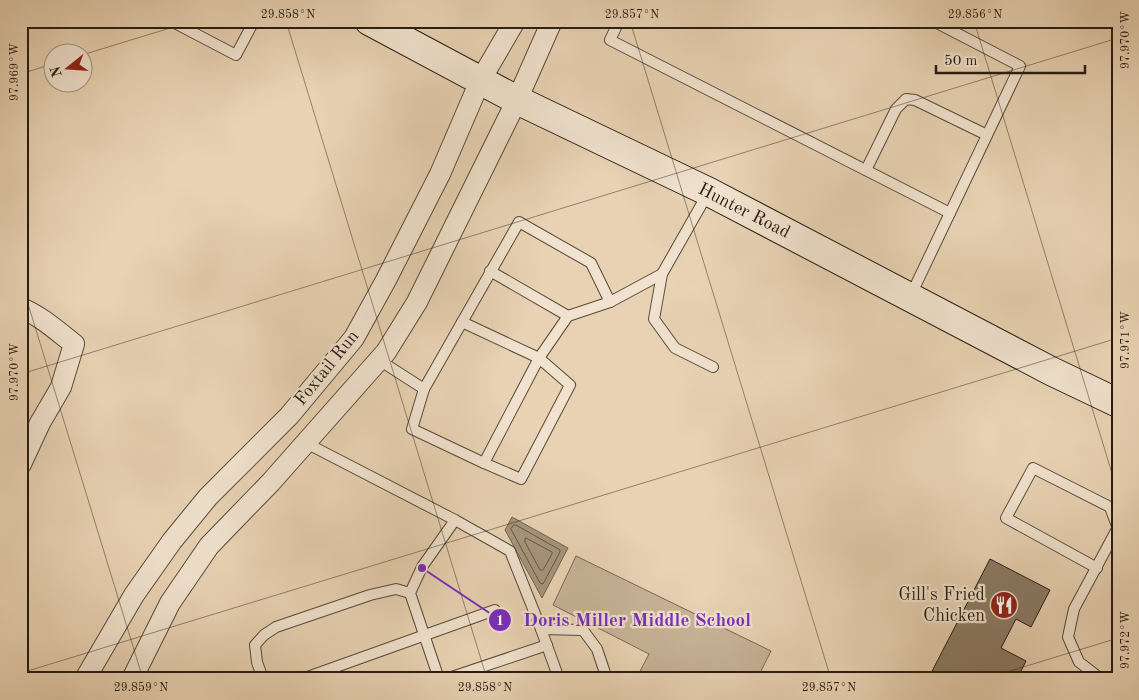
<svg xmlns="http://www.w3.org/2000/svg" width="1139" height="700" viewBox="0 0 1139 700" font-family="'Old Standard TT',serif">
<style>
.green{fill:#c7b397;stroke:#776854}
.water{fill:#a6947c;stroke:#736451}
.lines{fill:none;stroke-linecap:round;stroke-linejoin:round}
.shore{stroke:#665846;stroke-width:1}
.building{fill:#8b7b65;stroke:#271c11}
.lane-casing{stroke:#574a3a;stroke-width:12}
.street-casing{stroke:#574a3a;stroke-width:22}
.secondary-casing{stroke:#271c11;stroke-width:30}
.lane{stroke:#f0e2ce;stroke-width:10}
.street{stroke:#f0e2ce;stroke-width:20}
.secondary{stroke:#f0e2ce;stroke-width:28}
.ticks{fill:none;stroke:#271c11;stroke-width:1;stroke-opacity:0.45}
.labels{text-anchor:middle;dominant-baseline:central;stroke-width:4.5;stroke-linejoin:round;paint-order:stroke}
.street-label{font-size:18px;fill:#271c11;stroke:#f0e2ce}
.poi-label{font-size:18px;fill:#271c11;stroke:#f0e2ce;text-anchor:end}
.leader{fill:none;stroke:#7b2cbf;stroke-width:2}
.callout-dot{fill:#7b2cbf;stroke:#f0e2ce;stroke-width:2}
.mark-label{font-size:15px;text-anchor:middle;font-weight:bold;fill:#fff}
.callout-label{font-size:19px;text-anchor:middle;font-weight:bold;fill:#7b2cbf;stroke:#f0e2ce;stroke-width:4.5;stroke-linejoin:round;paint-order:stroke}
.neatline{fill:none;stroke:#271c11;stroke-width:2}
.ticks-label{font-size:12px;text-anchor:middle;fill:#271c11}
</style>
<rect width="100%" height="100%" fill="#e8d2b3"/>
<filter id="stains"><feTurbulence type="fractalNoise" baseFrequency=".004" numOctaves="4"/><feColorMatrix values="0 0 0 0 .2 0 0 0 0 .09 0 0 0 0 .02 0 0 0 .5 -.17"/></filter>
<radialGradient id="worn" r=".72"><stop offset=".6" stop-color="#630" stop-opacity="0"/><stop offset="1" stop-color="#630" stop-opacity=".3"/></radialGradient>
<polygon class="green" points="576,556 771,651 757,679 636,679 649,654 553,605"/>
<polygon class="water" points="512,517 568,548 542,598 505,530"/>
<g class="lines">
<g class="shore">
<polygon points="514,525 516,525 560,550 560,552 543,584 540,583 512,531 511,529"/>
<polygon points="526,538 552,552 552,554 543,570 540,570 525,542 525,540"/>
</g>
</g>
<polygon class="building" points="990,559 1050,590 1031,627 1016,619 1001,648 1026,661 1017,679 928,679"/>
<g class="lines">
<g class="lane-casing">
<g id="lane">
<polyline points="171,21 236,55 254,21"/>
<polyline points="619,21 610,40 950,213"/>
<polyline points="866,170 896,109 906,99 915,100 987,135"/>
<polyline points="708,193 662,274 654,319 675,348 713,367"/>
<polyline points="490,271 568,316"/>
<polyline points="910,297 1020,66 933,21"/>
<polyline points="462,322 539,358 484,463"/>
<polyline points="379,360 424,389 412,429 484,463 521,479 570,385 539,358 568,316 610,302 662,274"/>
<polyline points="424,389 519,222 591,263 610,302"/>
<polyline points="306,443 455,520 510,551 541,629 559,679"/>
<polyline points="1097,568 1006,518 1033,468 1110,507 1118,529"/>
<polyline points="541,629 583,630 597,649 607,679"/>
<polyline points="263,679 257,662 255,645 264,635 276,627 370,595 396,589 410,593"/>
<polyline points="302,679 495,610"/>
<polyline points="439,679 410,593 422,567 455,520"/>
<polyline points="446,679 547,645"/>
<polyline points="1101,679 1079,662 1068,637 1074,609 1118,527"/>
</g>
</g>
<g class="street-casing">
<g id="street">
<path d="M21,308C41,316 57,331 74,344L61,387L40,423L21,464"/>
<polyline points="85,679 134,595 172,541 208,497 289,416 354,338 386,280 440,174 480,81 515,21"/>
<polyline points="132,679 170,603 209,546 271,482 386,352 417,302 517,100 552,21"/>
</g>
</g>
<g class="secondary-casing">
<polyline id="secondary" points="369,21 517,100 709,192 1051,371 1118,403"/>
</g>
<use href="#lane" class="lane"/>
<use href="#street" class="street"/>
<use href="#secondary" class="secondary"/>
</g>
<path class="ticks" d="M286,21L487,679M630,21L831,679M974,21L1118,493M82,55L193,21M21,74L52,64M21,281L143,679M21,374L1118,38M21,673L1118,338M984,679L1118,638"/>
<defs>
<g id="restaurant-disc" transform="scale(1.4375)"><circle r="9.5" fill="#8f2418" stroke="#f0e2ce"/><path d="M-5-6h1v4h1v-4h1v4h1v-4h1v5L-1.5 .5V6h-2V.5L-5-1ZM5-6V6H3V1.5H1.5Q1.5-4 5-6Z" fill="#fff"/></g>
</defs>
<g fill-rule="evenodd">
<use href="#restaurant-disc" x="1004" y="605"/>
</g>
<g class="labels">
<g class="street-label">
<text transform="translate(744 211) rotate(27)">Hunter Road</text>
<text transform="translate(327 368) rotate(-51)">Foxtail Run</text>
</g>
<g class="poi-label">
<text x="985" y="595">Gill's Fried<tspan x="985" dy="21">Chicken</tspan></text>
</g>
</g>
<path class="leader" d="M422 568L500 620"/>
<g class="callout-dot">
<circle cx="422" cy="568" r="5"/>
<circle cx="500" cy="620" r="12"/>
</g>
<g class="mark-label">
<text x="500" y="625">1</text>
</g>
<g class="callout-label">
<text x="637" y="626">Doris Miller Middle School</text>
</g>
<rect width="1139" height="700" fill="none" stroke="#e8d2b3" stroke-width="55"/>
<g transform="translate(68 68) rotate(253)"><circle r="24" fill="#f0e2ce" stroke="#a09382"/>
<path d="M0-4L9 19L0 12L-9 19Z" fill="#8f2418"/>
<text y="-8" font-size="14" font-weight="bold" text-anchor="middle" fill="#271c11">N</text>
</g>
<path d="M936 65v8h149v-8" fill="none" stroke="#271c11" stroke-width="2.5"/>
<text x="944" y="65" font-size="15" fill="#271c11" stroke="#f0e2ce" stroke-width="4" paint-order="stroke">50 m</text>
<rect x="28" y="28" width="1084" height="644" class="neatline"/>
<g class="ticks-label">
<text x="288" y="18">29.858°N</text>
<text x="632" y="18">29.857°N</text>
<text x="975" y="18">29.856°N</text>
<text transform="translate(1125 40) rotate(-90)" y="4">97.970°W</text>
<text transform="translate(14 72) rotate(-90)" y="4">97.969°W</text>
<text transform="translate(1125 340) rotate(-90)" y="4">97.971°W</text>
<text transform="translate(14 372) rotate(-90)" y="4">97.970°W</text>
<text transform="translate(1125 640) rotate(-90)" y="4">97.972°W</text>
<text x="141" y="691">29.859°N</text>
<text x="485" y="691">29.858°N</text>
<text x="829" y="691">29.857°N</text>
</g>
<rect width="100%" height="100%" filter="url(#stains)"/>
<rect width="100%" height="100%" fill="url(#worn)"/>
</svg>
